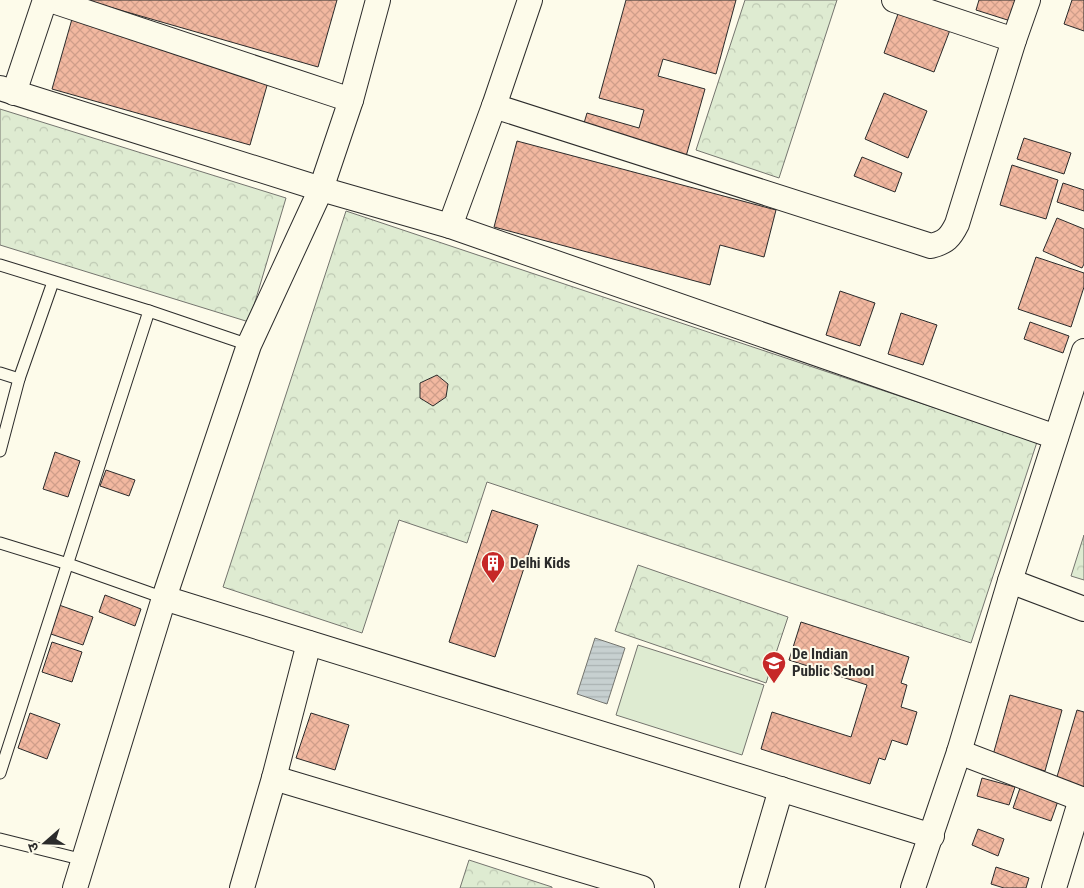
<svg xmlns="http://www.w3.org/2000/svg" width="1084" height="888" viewBox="0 0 1084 888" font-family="'Roboto Condensed','Noto Sans Devanagari',sans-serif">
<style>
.forest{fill:url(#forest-crowns);stroke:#74746e}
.pitch{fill:#deebd1;stroke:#74746e}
.water{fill:url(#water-rules);stroke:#74746e}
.building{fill:url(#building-cross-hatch);stroke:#2b2b2b}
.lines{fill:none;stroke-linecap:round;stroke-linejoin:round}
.service-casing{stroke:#2b2b2b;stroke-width:13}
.minor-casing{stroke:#2b2b2b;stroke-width:26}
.service{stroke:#fdfbea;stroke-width:11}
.minor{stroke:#fdfbea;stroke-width:24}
.labels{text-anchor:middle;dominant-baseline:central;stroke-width:4;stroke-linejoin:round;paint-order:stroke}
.poi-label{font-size:15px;font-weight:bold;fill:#2b2b2b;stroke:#fdfbea;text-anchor:start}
</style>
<defs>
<pattern id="forest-crowns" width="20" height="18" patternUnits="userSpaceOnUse" patternTransform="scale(1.25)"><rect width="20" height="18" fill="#deebd1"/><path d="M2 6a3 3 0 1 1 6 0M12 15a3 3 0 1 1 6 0" fill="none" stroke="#bfcab4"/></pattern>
<pattern id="water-rules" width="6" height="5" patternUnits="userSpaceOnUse" patternTransform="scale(1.25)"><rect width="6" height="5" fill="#c7d0d0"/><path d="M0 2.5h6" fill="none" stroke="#abb3b3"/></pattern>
<pattern id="building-cross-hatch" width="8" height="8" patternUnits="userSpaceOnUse" patternTransform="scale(1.25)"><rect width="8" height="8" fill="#f2b8a0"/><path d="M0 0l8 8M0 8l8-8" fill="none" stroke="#d09e8a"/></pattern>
</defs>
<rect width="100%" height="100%" fill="#fdfbea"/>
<g class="forest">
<polygon points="745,0 837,0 779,178 696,150"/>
<polygon points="0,109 286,198 249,322 0,245"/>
<polygon points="346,211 1037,442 971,643 487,482 467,543 399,520 362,633 223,587"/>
<polygon points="1084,535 1084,580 1071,576"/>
<polygon points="638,565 788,617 766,683 615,631"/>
<polygon points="469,860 552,887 552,888 460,888"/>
</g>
<polygon class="pitch" points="638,645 764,685 742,755 616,715"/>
<polygon class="water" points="595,638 625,648 607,704 577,694"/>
<g class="building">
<polygon points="85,0 337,0 318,67"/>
<polygon points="626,0 736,0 716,74 663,59 658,76 705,89 685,160 582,130 587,113 639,128 644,110 599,98"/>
<polygon points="979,0 1024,0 1017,23 976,10"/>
<polygon points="1072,0 1084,0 1084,31 1064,24"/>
<polygon points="899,11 950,30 934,72 884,53"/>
<polygon points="72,19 270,75 250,145 52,89"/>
<polygon points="884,93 927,111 908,158 865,139"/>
<polygon points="1024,138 1071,153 1064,174 1017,159"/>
<polygon points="517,141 776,210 764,257 720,245 710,285 494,227"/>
<polygon points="862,157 902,173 895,192 854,176"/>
<polygon points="1012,165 1058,180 1046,219 1000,205"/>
<polygon points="1063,183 1084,190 1084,211 1057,202"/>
<polygon points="1057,218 1084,229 1084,264 1082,268 1043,251"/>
<polygon points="1036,257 1084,273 1084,287 1071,327 1018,309"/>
<polygon points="840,291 875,303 860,346 826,335"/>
<polygon points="901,313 937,325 923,365 888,354"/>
<polygon points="1030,322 1069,336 1063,353 1024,339"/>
<polygon points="437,375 448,384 446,397 433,406 420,398 420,383"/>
<polygon points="55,452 80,461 68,497 43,489"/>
<polygon points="106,470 135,480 129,496 100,486"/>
<polygon points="492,510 538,525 495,657 449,642"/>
<polygon points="105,595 141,609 135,626 99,612"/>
<polygon points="59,605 93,617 83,645 48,633"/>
<polygon points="801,622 909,657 901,683 907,685 901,707 917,712 907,745 892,740 885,760 879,758 870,784 761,749 772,712 851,737 867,685 789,660"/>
<polygon points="52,642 82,652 72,682 42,672"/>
<polygon points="1010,695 1062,710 1045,771 993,755"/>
<polygon points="1077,710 1084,712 1084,788 1056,780"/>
<polygon points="30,713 60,724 47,759 18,748"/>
<polygon points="311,713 349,725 335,770 296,758"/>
<polygon points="982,778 1015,787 1009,805 977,796"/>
<polygon points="1020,788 1058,801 1051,821 1013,808"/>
<polygon points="978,829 1004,839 998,856 972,845"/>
<polygon points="996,867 1029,878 1026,888 1004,888 991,884"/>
</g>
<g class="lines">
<g class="service-casing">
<g id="service">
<polyline points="0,265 149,311 249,345"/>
<polyline points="0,373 19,379"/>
<polyline points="0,451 19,379 53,282"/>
<polyline points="0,543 68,564 164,598"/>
<polyline points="0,773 149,311"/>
<polyline points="0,839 84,860"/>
</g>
</g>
<g class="minor-casing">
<g id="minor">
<polyline points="50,0 351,100"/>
<polyline points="894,0 1014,40"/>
<polyline points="0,88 321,189 450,226 1056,437"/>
<polyline points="14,93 45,0"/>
<path d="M494,106L931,246C946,242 950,238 957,224L1014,40L1028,0"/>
<polyline points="450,226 494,106 530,0"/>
<polyline points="1010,581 1084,609"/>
<polyline points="164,598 932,836"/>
<polyline points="959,752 1084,800"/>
<polyline points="274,778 642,888"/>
<polyline points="75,888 164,598 249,345 321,189 351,100 378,0"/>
<polyline points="242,888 274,778 309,643"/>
<polyline points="752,888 781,789"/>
<polyline points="913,888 959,752 1010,581 1084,351"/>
<polyline points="1054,888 1081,799"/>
</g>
</g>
<use href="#service" class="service"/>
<use href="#minor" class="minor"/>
</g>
<defs>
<g id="building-pin" transform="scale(1.25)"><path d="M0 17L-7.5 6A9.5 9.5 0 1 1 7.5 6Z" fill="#c62828" stroke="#fdfbea"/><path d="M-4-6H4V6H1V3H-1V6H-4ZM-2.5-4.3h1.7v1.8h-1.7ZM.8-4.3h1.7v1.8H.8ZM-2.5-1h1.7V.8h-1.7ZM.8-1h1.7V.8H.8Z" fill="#fff"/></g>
<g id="school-pin" transform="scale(1.25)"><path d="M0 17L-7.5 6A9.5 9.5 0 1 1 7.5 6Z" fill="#c62828" stroke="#fdfbea"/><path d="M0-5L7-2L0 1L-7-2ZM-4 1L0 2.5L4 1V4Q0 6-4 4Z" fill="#fff"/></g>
</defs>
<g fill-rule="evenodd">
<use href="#building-pin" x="493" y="563"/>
<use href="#school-pin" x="774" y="663"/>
</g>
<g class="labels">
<g class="poi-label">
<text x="510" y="563">Delhi Kids</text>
<text x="792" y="654">De Indian<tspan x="792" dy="17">Public School</tspan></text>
</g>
</g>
<g transform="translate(45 843) rotate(250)" stroke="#fdfbea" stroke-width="4" paint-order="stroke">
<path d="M0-4L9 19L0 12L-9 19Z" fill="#2b2b2b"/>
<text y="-8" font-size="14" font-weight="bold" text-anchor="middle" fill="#2b2b2b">उ</text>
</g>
</svg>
